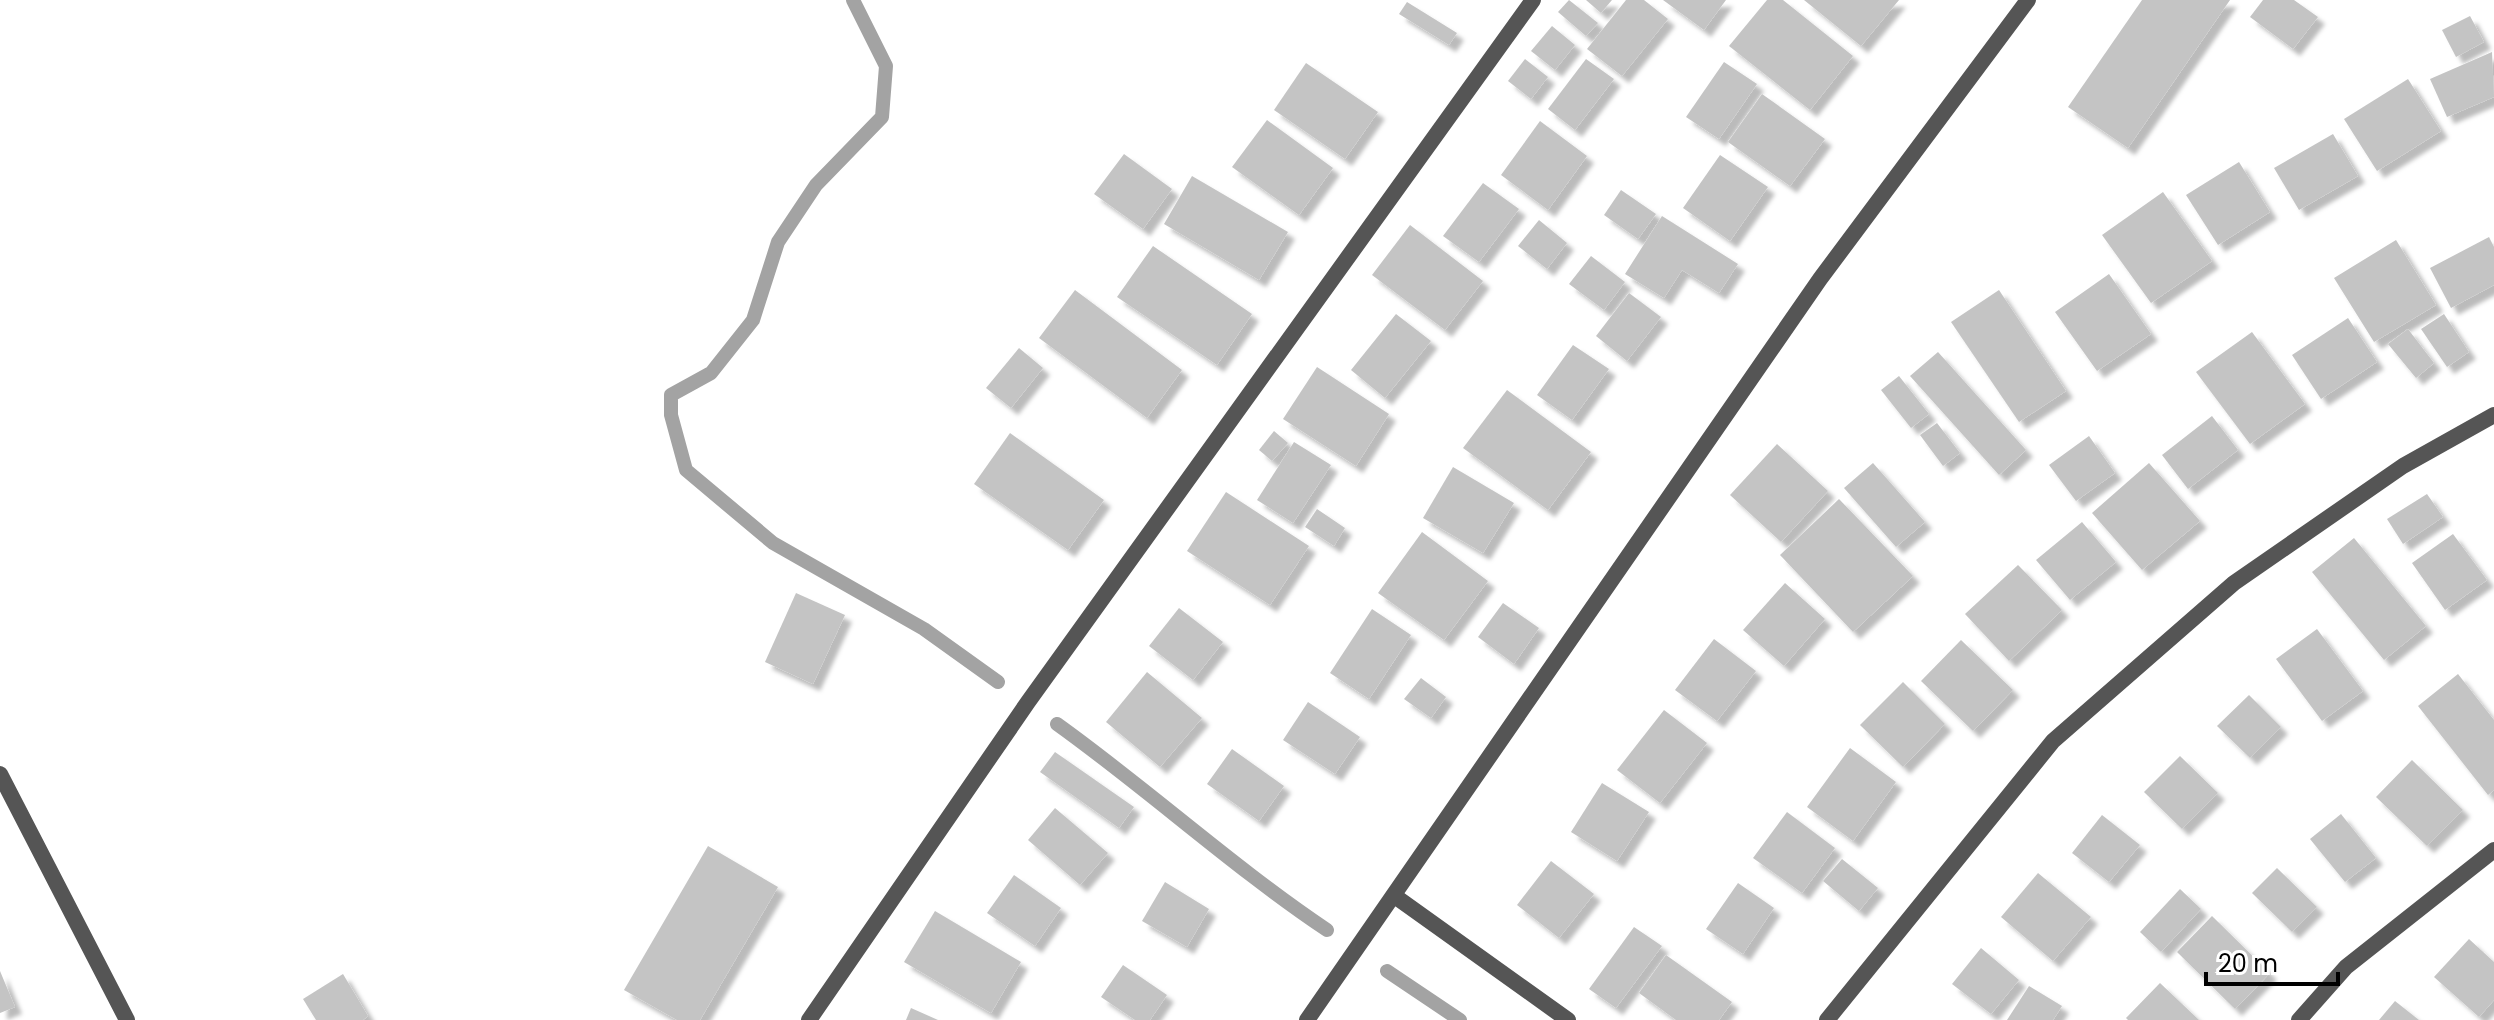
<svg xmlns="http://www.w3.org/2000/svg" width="2494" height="1020" viewBox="0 0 2494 1020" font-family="Poppins,sans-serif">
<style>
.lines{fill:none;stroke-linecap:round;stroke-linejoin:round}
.stream{stroke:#a3a3a3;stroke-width:14}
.building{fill:#c4c4c4;filter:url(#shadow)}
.street{stroke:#555;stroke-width:16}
</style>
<defs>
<filter id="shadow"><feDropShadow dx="7" dy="7" stdDeviation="2" flood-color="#0004"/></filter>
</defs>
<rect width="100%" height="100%" fill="#fff"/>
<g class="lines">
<g class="stream">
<polyline points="853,0 886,66 882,117 816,185 778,242 753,320 711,373 671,395 671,415 686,470 773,543 924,629 998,682"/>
<path d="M1057,724C1149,790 1233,867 1327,930"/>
<polyline points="1387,971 1460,1020"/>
</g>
</g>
<g class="building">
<polygon points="1569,0 1598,23 1586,36 1558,12"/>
<polygon points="1586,0 1612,0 1601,13"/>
<polygon points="1626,0 1644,0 1668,19 1622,76 1587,49"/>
<polygon points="1663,0 1726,0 1704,30"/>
<polygon points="1767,0 1783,0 1853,56 1810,110 1729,46"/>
<polygon points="1804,0 1899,0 1861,46"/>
<polygon points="2142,0 2230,0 2128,148 2068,107"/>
<polygon points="2263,0 2294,0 2318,17 2293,49 2250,17"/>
<polygon points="1407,2 1457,33 1449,45 1399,14"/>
<polygon points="2470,16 2484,42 2456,57 2442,30"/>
<polygon points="1552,26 1575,45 1555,70 1531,51"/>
<polygon points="2492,52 2494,97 2447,117 2430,79"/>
<polygon points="1525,59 1548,77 1531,99 1508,81"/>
<polygon points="1586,59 1614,79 1575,130 1548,109"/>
<polygon points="1724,62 1757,84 1719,139 1686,117"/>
<polygon points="1306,63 1378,112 1345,159 1274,110"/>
<polygon points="2408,79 2441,131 2377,171 2344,119"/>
<polygon points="1762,94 1825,139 1790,186 1728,142"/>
<polygon points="1267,120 1333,168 1299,215 1232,167"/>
<polygon points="1540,121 1587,156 1548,210 1501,175"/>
<polygon points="2333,134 2358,176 2299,210 2274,168"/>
<polygon points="1124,154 1172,189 1143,229 1094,194"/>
<polygon points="1720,155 1768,187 1730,241 1683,208"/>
<polygon points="2239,162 2270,212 2218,245 2186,195"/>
<polygon points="1192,176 1288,232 1259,280 1164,224"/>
<polygon points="1483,183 1519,209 1479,262 1443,236"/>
<polygon points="1621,190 1656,214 1638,239 1604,215"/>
<polygon points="2163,192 2212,261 2151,303 2102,235"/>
<polygon points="1662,216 1738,264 1719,293 1682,270 1664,298 1625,274"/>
<polygon points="1539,220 1567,243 1547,269 1518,246"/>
<polygon points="1410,225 1483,281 1445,330 1372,275"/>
<polygon points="2489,237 2494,247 2494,285 2451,308 2430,268"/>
<polygon points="2396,240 2436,305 2374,342 2334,278"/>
<polygon points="1153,246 1252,314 1217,365 1117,297"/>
<polygon points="1591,256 1625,282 1604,310 1569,284"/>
<polygon points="2109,274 2151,334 2097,371 2055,312"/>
<polygon points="1075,290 1182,370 1147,418 1039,338"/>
<polygon points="1999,290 2066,391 2019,422 1951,322"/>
<polygon points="1629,293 1661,317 1627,361 1596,336"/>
<polygon points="1396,314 1431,341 1385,398 1351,370"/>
<polygon points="2444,314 2469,352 2447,367 2421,329"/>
<polygon points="2348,318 2377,362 2321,399 2292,355"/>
<polygon points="2408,329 2434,363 2416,378 2388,344"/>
<polygon points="2252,332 2305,404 2250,444 2196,372"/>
<polygon points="1573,345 1609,369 1572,420 1537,395"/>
<polygon points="1019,348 1043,368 1011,408 986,388"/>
<polygon points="1938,352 2026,450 1999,475 1910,376"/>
<polygon points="1317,367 1389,414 1356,466 1283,419"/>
<polygon points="1899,376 1929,414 1911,428 1881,390"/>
<polygon points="1507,390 1591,452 1548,510 1463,448"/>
<polygon points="2212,416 2238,450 2188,489 2162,455"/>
<polygon points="1937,423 1960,453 1943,466 1920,435"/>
<polygon points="1274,431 1288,443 1272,461 1259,450"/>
<polygon points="1010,433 1104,500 1068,550 974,484"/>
<polygon points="2089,436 2115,473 2076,501 2049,465"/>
<polygon points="1294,442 1331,465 1293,523 1257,500"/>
<polygon points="1777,444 1828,491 1781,542 1730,495"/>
<polygon points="1873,463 1925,522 1896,547 1844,488"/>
<polygon points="2149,463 2200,521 2142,570 2092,513"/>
<polygon points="1453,467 1514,503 1483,553 1423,518"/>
<polygon points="1226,492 1309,546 1270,605 1187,551"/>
<polygon points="2427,494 2443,517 2403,544 2387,519"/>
<polygon points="1839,499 1913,576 1853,632 1780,555"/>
<polygon points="1317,509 1345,528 1334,546 1305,527"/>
<polygon points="2082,522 2116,562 2070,600 2036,560"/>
<polygon points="1422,532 1488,581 1444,640 1378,593"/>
<polygon points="2453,534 2487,580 2445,610 2412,563"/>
<polygon points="2354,538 2426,626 2384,660 2312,572"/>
<polygon points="2018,565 2062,610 2009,661 1965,614"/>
<polygon points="1785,583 1825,619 1784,666 1743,630"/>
<polygon points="796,593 845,615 813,684 765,662"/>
<polygon points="1503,603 1539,628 1514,664 1478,637"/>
<polygon points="1179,608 1223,642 1193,680 1149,646"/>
<polygon points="1372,609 1411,635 1369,699 1330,673"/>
<polygon points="2317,629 2363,691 2322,721 2276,659"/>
<polygon points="1714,639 1756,671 1717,721 1675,690"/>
<polygon points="1961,640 2013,690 1973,731 1921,681"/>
<polygon points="1147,672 1202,718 1160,767 1106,722"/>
<polygon points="2458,674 2494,720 2494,790 2488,795 2418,706"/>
<polygon points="1421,678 1446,697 1431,718 1404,699"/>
<polygon points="1903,682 1945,724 1903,767 1860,725"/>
<polygon points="2249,695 2281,727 2250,758 2217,726"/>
<polygon points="1308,702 1360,737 1335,774 1283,740"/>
<polygon points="1664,710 1707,743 1660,803 1617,770"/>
<polygon points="1850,748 1896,782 1853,841 1807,807"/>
<polygon points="1232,749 1284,786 1259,821 1207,784"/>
<polygon points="1055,752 1134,807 1119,828 1040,772"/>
<polygon points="2180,756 2218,793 2182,829 2144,792"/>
<polygon points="2412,760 2463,810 2427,846 2376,797"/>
<polygon points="1602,783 1649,812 1617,861 1571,832"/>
<polygon points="1055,808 1108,853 1080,885 1028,840"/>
<polygon points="1787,812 1835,848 1802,893 1753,858"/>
<polygon points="2341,814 2376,858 2345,882 2310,839"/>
<polygon points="2102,815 2140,845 2109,882 2072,853"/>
<polygon points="708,846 778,887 700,1020 677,1020 624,990"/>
<polygon points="1842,859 1878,888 1859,911 1823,881"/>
<polygon points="1551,861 1594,894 1559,938 1517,905"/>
<polygon points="2277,868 2317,907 2292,932 2252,893"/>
<polygon points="2038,873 2091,917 2053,961 2001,917"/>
<polygon points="1014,875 1061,908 1035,946 987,913"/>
<polygon points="1165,882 1209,909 1187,947 1142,921"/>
<polygon points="1738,883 1774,908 1743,954 1706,929"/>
<polygon points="2180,889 2201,909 2161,952 2140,932"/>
<polygon points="935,911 1021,962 991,1013 904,962"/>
<polygon points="2212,916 2270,973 2235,1009 2177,952"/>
<polygon points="1634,927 1662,946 1616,1008 1589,989"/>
<polygon points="2469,939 2494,962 2494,1000 2479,1017 2434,977"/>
<polygon points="1981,948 2019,980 1991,1014 1952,984"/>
<polygon points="1666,955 1732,1002 1719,1020 1676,1020 1639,993"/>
<polygon points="1123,965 1167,995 1150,1020 1135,1020 1101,997"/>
<polygon points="0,971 15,1007 0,1013"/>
<polygon points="343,974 368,1016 363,1020 316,1020 303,999"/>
<polygon points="2160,983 2199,1020 2128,1020 2126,1018"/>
<polygon points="2029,986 2062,1006 2053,1020 2007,1020"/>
<polygon points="2395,1001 2419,1020 2379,1020"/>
<polygon points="911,1008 938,1020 906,1020"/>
</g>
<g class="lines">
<g class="street">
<polyline points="0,774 127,1020"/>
<polyline points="1396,897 1568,1020"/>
<polyline points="809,1020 1028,702 1533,0"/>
<polyline points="1307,1020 1820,279 2028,0"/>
<polyline points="1827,1020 2053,741 2234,583 2403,466 2494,415"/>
<polyline points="2299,1020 2346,967 2494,850"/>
</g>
</g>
<path d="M2206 972v12h132v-12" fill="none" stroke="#000000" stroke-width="4"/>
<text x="2218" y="972" font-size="24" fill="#000000" stroke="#ffffff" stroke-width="6" paint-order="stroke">20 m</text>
</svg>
